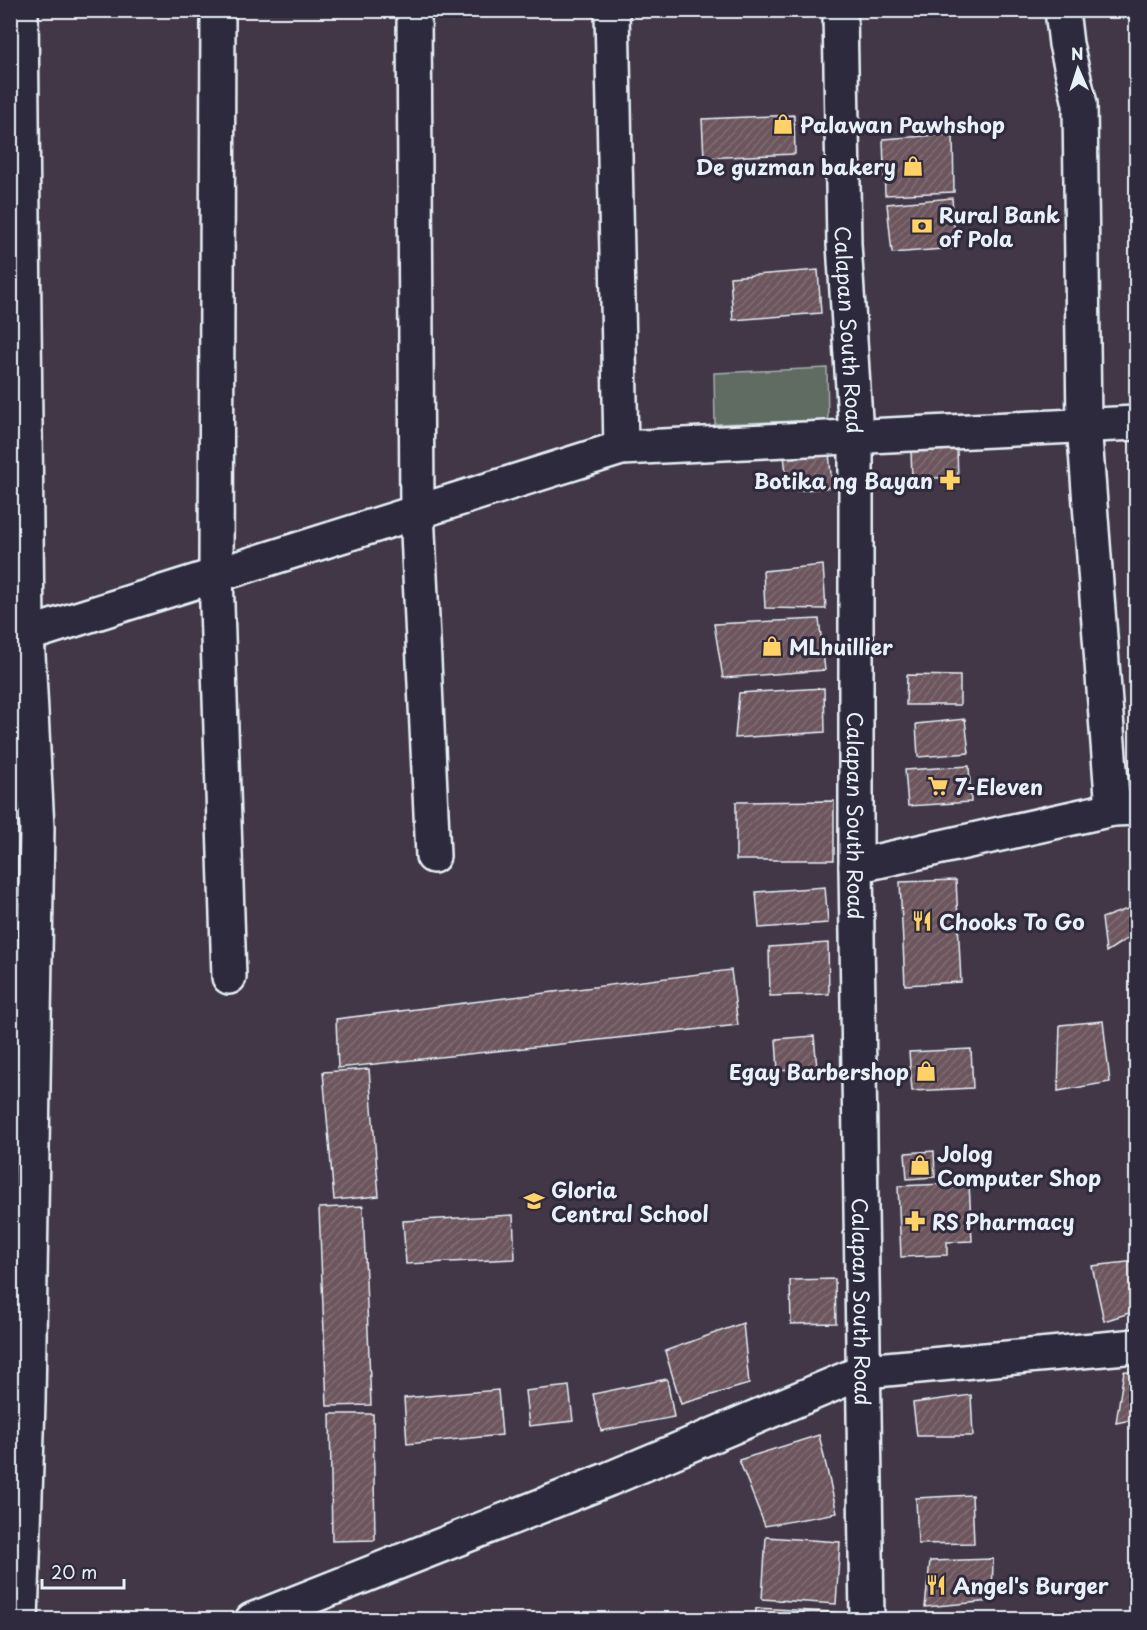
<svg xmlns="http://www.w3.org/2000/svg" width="1147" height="1630" viewBox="0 0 1147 1630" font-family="'Playpen Sans',sans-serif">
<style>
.green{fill:#606c62;stroke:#a4aead;stroke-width:1.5}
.building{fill:url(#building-hatch);stroke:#e8f1f8;stroke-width:1.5}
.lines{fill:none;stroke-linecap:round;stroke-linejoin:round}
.minor-casing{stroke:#e8f1f8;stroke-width:38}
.major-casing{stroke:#e8f1f8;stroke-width:38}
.highway-casing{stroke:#e8f1f8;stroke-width:38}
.minor{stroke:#2f2a3d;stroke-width:33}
.major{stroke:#2f2a3d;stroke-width:33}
.highway{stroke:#2f2a3d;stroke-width:33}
.labels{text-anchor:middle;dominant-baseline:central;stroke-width:6;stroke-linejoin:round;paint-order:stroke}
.poi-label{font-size:21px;font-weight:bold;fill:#e8f1f8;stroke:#2f2a3d;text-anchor:start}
.street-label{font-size:21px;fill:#e8f1f8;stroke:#2f2a3d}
</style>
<defs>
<pattern id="building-hatch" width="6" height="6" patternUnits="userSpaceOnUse" patternTransform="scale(1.5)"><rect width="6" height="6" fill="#6c555c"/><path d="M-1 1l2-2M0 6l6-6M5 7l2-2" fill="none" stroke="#816e74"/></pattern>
</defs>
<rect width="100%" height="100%" fill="#413746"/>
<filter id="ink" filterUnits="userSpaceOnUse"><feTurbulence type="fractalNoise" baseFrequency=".0167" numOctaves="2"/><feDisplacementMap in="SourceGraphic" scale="12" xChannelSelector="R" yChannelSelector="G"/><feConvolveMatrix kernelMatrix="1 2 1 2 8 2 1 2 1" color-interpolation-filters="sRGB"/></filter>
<g filter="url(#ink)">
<polygon class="green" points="827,368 828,420 715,424 714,373"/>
<g class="building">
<polygon points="794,115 795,154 704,158 702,119"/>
<polygon points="953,134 954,192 885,195 883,139"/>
<polygon points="952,198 956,248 892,253 887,204"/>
<polygon points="818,270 821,313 733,320 730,277"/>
<polygon points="957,450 958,477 912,479 911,451"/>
<polygon points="829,451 832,487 788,492 784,455"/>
<polygon points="823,565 826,609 765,608 763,571"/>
<polygon points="819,619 825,670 723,678 714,624"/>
<polygon points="907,675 960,676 960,705 906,705"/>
<polygon points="824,688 825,732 735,738 739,693"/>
<polygon points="965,719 969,753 918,757 916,724"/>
<polygon points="969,766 971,802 908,806 905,770"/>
<polygon points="834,801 834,860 736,860 736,802"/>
<polygon points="956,880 961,982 905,985 900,882"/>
<polygon points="825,887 828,923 759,928 756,892"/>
<polygon points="1136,906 1136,933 1106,952 1102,918"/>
<polygon points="828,943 829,994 770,996 769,947"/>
<polygon points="731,970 738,1025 338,1068 336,1019"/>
<polygon points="1103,1021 1110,1082 1058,1091 1060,1025"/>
<polygon points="814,1036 817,1068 778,1071 776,1039"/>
<polygon points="971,1049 973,1088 912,1091 909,1052"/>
<polygon points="369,1069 379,1196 334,1200 323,1072"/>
<polygon points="934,1151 935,1177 907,1179 905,1153"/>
<polygon points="969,1183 972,1241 947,1242 947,1255 901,1257 898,1186"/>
<polygon points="363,1206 371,1405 327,1406 319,1208"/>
<polygon points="513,1215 515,1259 406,1264 403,1221"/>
<polygon points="1136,1261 1136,1311 1104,1321 1092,1266"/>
<polygon points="835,1279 836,1323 791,1324 790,1280"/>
<polygon points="743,1323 749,1384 681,1404 665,1351"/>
<polygon points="1124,1371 1136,1372 1136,1419 1116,1423"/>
<polygon points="667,1379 674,1417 601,1431 593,1394"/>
<polygon points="569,1386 573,1421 529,1426 525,1391"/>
<polygon points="498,1390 502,1435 407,1444 404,1398"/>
<polygon points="971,1395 973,1436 917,1436 913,1403"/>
<polygon points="330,1414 373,1414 375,1540 332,1541"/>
<polygon points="819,1435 837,1513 765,1526 739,1460"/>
<polygon points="972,1495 974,1543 918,1544 916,1498"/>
<polygon points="766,1537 840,1542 836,1604 762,1599"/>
<polygon points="993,1559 992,1601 925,1607 930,1561"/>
<polygon points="756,1608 849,1613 848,1620 755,1620"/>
</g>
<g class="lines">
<g class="minor-casing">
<g id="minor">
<polyline points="218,10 216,574 229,977"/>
<polyline points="414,10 417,511 433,856"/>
<polyline points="612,10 621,448"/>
<polyline points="1062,10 1066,44 1080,104 1084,424 1113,809"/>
<polyline points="10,640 621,448 1136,423"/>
<polyline points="856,866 1113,809 1136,808"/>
<polyline points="865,1371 1136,1346"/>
<polyline points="21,1620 28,1402 37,828 27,635 21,10"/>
</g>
</g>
<g class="major-casing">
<polyline id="major" points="252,1620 609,1479 865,1371"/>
</g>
<g class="highway-casing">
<g id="highway">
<path id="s1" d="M840,10L844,244L856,435V866L867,1620"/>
</g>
</g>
<use href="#minor" class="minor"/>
<use href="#major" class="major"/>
<use href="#highway" class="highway"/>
</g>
</g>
<defs>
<g id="shop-bare" transform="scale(1.62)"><path d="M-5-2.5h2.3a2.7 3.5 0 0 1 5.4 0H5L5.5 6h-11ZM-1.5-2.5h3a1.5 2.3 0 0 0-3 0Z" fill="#ffd166" stroke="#2f2a3d" stroke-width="2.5" paint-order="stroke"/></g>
<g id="bank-bare" transform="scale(1.62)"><path d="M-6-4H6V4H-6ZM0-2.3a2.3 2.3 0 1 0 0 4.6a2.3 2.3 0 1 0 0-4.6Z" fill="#ffd166" stroke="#2f2a3d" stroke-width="2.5" paint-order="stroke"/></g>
<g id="pharmacy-bare" transform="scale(1.62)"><path d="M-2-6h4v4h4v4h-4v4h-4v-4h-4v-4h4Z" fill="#ffd166" stroke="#2f2a3d" stroke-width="2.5" paint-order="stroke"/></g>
<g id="supermarket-bare" transform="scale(1.62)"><path d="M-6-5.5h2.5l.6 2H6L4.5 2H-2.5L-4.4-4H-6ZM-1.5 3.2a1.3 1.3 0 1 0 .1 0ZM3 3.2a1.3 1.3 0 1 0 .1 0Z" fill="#ffd166" stroke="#2f2a3d" stroke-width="2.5" paint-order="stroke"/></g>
<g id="restaurant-bare" transform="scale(1.62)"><path d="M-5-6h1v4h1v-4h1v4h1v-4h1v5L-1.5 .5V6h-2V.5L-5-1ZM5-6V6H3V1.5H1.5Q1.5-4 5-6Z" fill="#ffd166" stroke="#2f2a3d" stroke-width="2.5" paint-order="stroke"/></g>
<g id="school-bare" transform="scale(1.62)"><path d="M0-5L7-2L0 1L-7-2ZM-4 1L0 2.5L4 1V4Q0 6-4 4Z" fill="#ffd166" stroke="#2f2a3d" stroke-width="2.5" paint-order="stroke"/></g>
</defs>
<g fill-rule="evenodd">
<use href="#shop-bare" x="783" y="124"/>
<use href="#shop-bare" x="913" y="166"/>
<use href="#bank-bare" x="922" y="226"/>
<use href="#pharmacy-bare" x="950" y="480"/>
<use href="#shop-bare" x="772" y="646"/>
<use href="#supermarket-bare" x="938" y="786"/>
<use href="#restaurant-bare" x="922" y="921"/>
<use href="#shop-bare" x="926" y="1071"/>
<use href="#shop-bare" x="920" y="1165"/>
<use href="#school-bare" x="534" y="1201"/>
<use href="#pharmacy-bare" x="915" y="1221"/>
<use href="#restaurant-bare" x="936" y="1585"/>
</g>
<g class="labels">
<g class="poi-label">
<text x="800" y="124">Palawan Pawhshop</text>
<text x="896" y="166" text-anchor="end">De guzman bakery</text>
<text x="939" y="214">Rural Bank<tspan x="939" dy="24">of Pola</tspan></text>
<text x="933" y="480" text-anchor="end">Botika ng Bayan</text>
<text x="789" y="646">MLhuillier</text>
<text x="955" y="786">7-Eleven</text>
<text x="939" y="921">Chooks To Go</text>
<text x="909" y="1071" text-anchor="end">Egay Barbershop</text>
<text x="937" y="1153">Jolog<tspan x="937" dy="24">Computer Shop</tspan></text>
<text x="551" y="1189">Gloria<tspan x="551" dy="24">Central School</tspan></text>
<text x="932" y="1221">RS Pharmacy</text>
<text x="953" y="1585">Angel's Burger</text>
</g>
<g class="street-label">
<text stroke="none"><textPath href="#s1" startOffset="320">Calapan South Road</textPath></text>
<text stroke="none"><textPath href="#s1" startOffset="806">Calapan South Road</textPath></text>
<text stroke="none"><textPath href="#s1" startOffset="1292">Calapan South Road</textPath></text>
</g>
</g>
<rect width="1147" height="1630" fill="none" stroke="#2f2a3d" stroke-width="36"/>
<rect x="18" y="18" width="1111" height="1594" fill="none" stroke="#e8f1f8" stroke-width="2" filter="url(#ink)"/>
<g transform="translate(1078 69) rotate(357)" stroke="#2f2a3d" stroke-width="4.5" paint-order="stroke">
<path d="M0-4.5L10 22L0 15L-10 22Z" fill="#e8f1f8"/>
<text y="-9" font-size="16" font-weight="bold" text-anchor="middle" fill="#e8f1f8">N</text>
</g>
<path d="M42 1579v9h82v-9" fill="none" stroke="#e8f1f8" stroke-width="3"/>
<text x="51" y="1579" font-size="18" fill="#e8f1f8" stroke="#2f2a3d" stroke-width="4.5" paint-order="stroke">20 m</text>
</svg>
